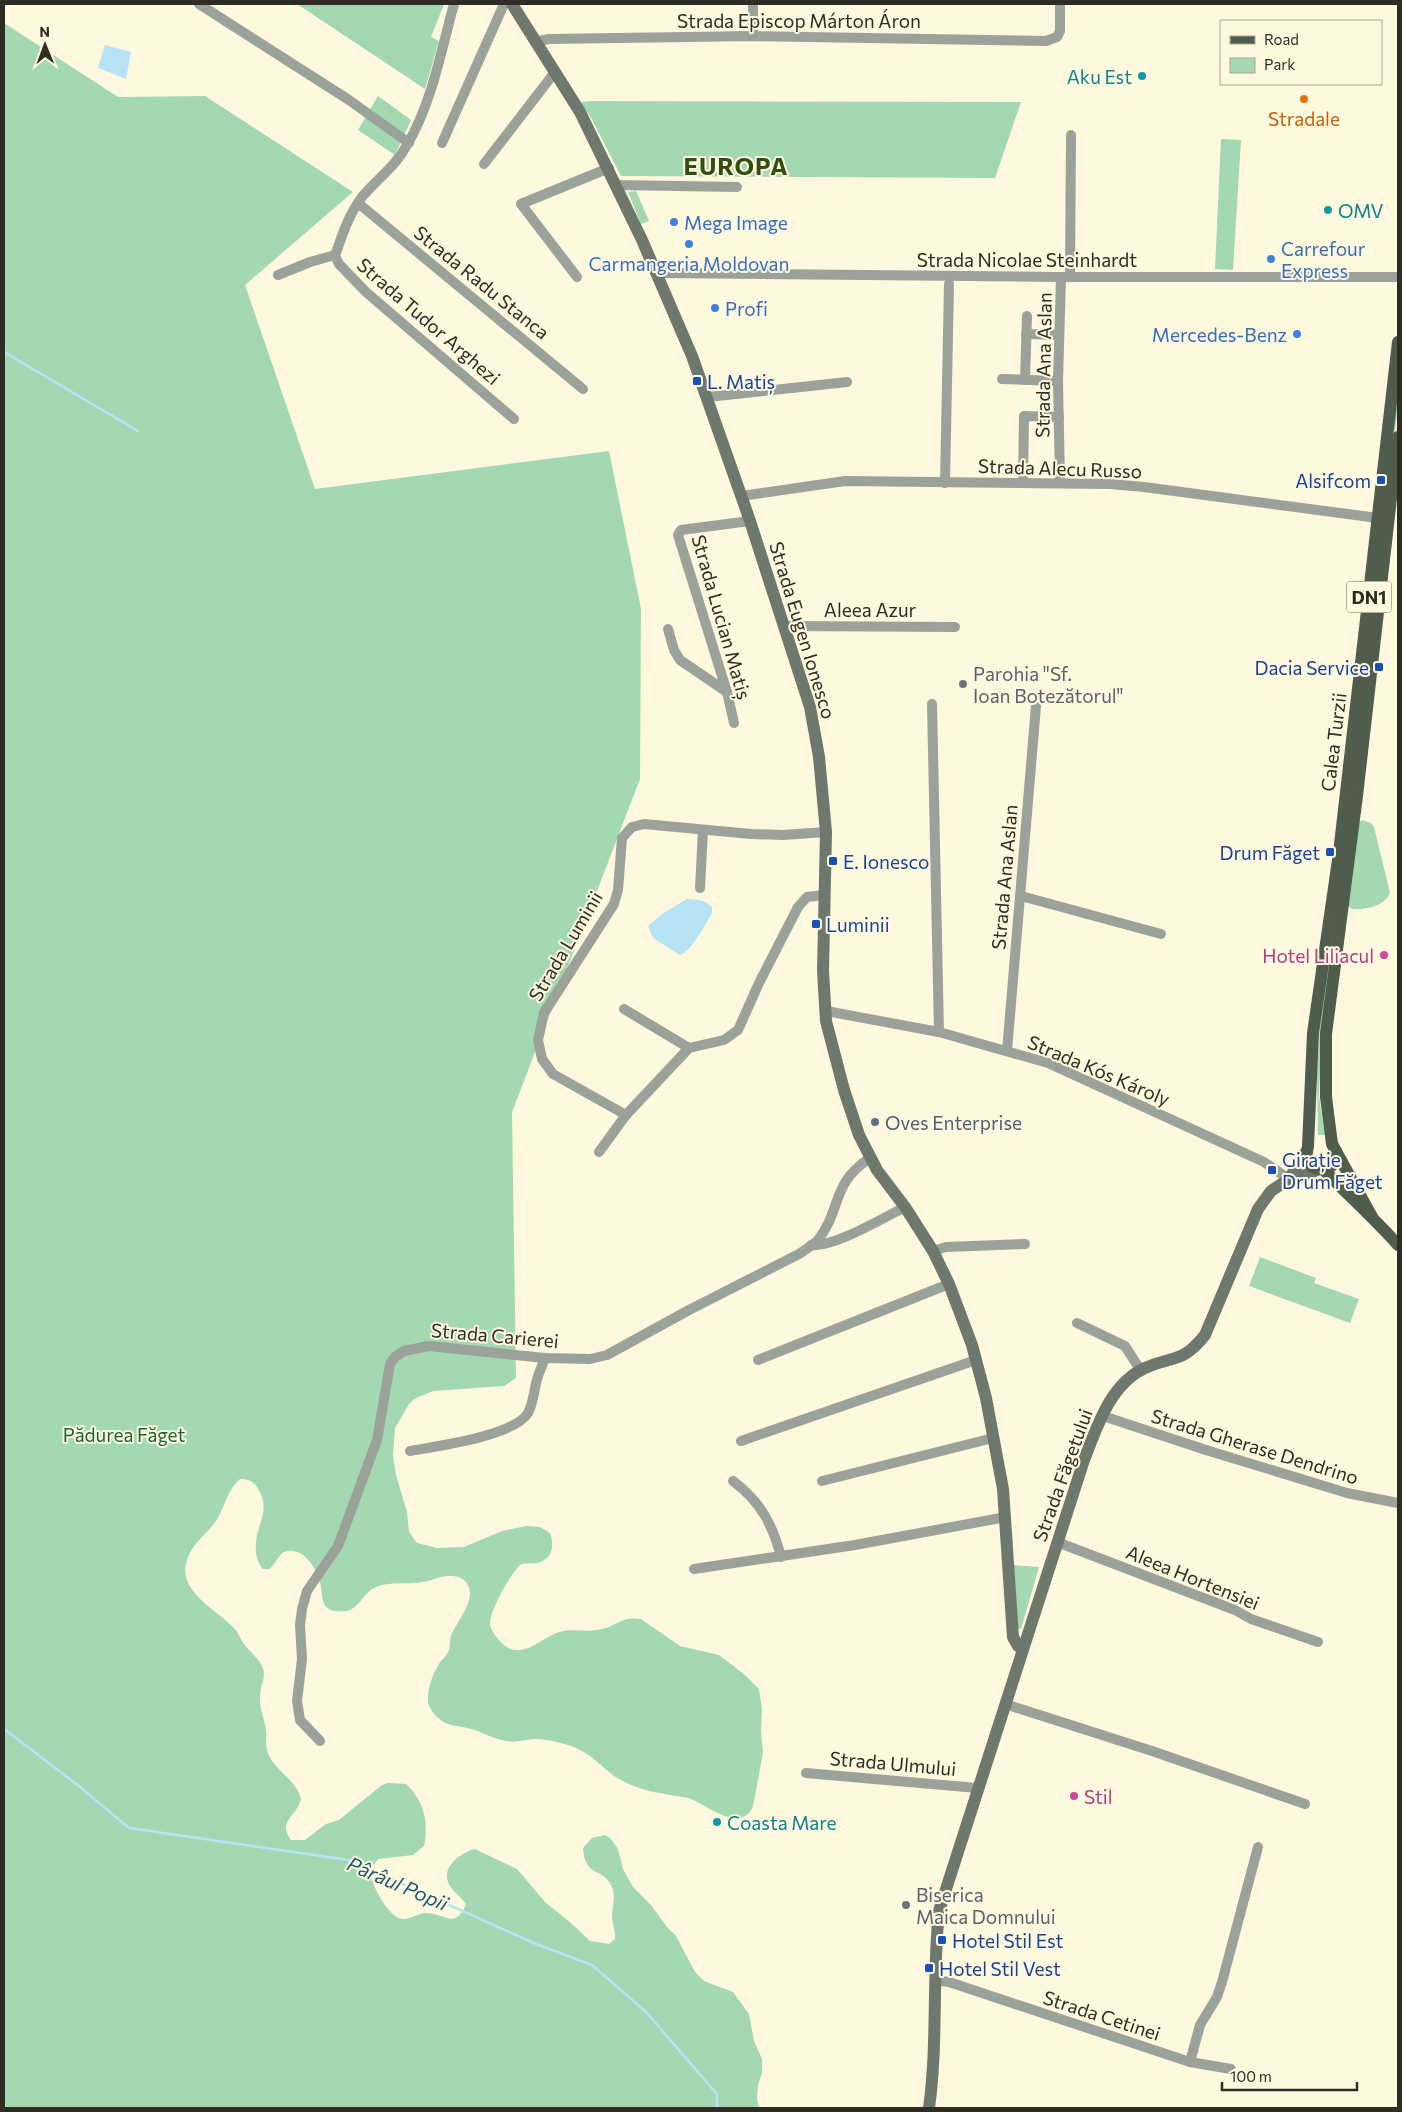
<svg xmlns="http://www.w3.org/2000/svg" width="1402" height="2112" viewBox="0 0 1402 2112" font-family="Commissioner,sans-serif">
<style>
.green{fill:#a3d8b2}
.water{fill:#b6e3f6}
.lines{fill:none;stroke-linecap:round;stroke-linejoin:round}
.stream{stroke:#b6e3f6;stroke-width:2.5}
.street{stroke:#9ba299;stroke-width:10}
.secondary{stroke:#6e786c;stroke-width:12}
.primary{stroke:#505c4c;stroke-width:12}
.culture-dot{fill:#0f9aa8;stroke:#fef8df;stroke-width:2}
.food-dot{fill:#e8710a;stroke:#fef8df;stroke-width:2}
.shop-dot{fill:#3f7fe0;stroke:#fef8df;stroke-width:2}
.transit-dot{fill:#1a4fb4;stroke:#fef8df;stroke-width:2}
.worship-dot{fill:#6b7280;stroke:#fef8df;stroke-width:2}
.hotel-dot{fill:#d1479c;stroke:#fef8df;stroke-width:2}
.service-dot{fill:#5c6f8a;stroke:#fef8df;stroke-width:2}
.labels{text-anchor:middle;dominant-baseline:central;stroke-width:4;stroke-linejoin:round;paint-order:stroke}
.shield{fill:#fef8df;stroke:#6c695b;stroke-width:1}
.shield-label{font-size:18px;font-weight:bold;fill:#2e2c23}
.street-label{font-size:19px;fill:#2e2c23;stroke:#fef8df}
.culture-label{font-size:19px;fill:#0d838f;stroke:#fef8df;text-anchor:start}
.food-label{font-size:19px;fill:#c56008;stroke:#fef8df}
.shop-label{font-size:19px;fill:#366cbe;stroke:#fef8df;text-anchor:start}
.transit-label{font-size:19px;fill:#164399;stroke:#fef8df;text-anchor:start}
.worship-label{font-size:19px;fill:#5b616d;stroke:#fef8df;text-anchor:start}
.hotel-label{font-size:19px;fill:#b23c85;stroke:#fef8df;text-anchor:end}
.service-label{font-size:19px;fill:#4e5e75;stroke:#fef8df;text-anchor:start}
.park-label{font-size:19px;fill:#1c6138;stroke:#fef8df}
.water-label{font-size:20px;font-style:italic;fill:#1a586f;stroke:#fef8df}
.district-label{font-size:24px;font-weight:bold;letter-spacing:1px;fill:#304f0b;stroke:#fef8df}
</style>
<rect width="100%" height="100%" fill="#fef8df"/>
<g class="green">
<polygon points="297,4 444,4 431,37 439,41 425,89"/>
<path d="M4,23L118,97L205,96L353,192L245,285L315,489L609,451L641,609L640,779L512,1112L516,1378L504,1386L433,1391L414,1399L409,1404L395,1428L393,1455L396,1475L407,1512L409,1532L417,1543L437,1548L464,1547L502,1531L527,1526L540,1527L550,1533C555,1546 552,1560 537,1563C532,1564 526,1563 522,1564C513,1568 489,1613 490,1623C490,1629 495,1635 499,1640C520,1665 540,1637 560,1632C574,1628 588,1633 602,1629C618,1625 622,1616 641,1619L680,1646L719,1655L745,1675L759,1689L762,1709L761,1731L763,1753L753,1806C750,1814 745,1818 736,1818C721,1818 705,1805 691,1799C683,1796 674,1796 665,1794C650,1792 633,1787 619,1779C605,1771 595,1757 580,1750C570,1744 544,1738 533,1739C524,1740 516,1743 506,1741C493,1739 481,1731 467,1728C449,1724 442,1726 430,1708C424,1699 432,1674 438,1666C440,1661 445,1658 447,1654C451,1649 449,1642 451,1636C456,1622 480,1597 465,1581C461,1577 456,1576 451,1576C441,1575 432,1581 422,1582C407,1585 387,1581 374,1588C362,1594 359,1610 345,1611C316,1614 325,1594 319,1579C314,1564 300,1544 282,1553L270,1569H263C257,1562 255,1553 256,1543C257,1522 272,1510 257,1487C253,1481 247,1479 240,1479C227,1490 225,1507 216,1521C206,1535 192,1543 187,1560C176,1591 217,1610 234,1628C239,1633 240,1639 244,1644C249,1651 257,1657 261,1664C268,1677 260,1684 260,1697C259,1708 265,1720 266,1731C267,1737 265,1744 267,1750C272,1770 297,1779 301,1799C296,1818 277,1820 291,1840H305L326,1824L339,1820L382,1785L388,1783L406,1784C424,1800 429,1823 424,1846L413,1855L378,1859L370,1870C370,1883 389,1919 403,1919C412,1919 418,1913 426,1913C435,1913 444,1918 453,1919C460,1916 463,1912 466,1904C461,1896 451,1891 448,1882C442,1866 462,1852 475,1849L517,1869L545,1902L571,1923L590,1941L609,1944L615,1939C616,1931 612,1924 612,1917C612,1905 617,1894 610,1883C601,1868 585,1877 583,1848L592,1838L605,1835L610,1838L618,1849L623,1869L633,1887L651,1905L667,1927L676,1936L695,1972L704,1981L733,1992L749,2014L754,2041L762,2059V2073L758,2085L757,2099L759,2108H4Z"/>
<polygon points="378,96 411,120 395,155 358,130"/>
<polygon points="593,101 1021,102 995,178 621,176 591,118 580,102"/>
<polygon points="1221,139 1241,140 1233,270 1215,269"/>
<polygon points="636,191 649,221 641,224 628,192"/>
<polygon points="1398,381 1398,406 1322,1023 1319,1097 1325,1135 1318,1135 1317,1074 1320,1023"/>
<path d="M1362,820L1371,823L1374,827L1390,893C1385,906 1365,910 1352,909L1348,906L1358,823Z"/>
<polygon points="1260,1257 1316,1278 1314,1283 1359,1299 1350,1323 1249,1286"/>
<polygon points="1013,1565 1039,1567 1021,1629 1014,1627"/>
</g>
<g class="water">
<polygon points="105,45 131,52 126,79 98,68"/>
<path d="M687,899C696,899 705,900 712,907V913C706,923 691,952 680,955L653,938L648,926L662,914Z"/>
</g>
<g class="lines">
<g class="stream">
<polyline points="4,352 138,431"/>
<polyline points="4,1729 79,1786 129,1828 349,1860 536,1944 592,1965 646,2012 717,2094 717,2108"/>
</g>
<g class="street">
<polyline points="199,4 349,100 409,143"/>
<path d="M454,4C441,51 432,103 407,145C396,166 377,179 362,197C349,214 342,235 335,256L339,264L366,292L514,419"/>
<polyline points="753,4 753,36"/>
<polyline points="535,42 549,39 753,36 1046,41 1057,37 1060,31 1060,4"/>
<polyline points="442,143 504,4"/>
<polyline points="484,164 555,72"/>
<polyline points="616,185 737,187"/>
<polyline points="358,203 583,389"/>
<polyline points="656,273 1061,277 1398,277"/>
<polyline points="278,275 310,262 335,255"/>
<polyline points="577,277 521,204 609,168"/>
<polyline points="1070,277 1071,135"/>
<polyline points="1026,334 1059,335"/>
<polyline points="1002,379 1058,381"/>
<polyline points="1025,380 1027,316"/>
<polyline points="708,397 847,382"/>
<polyline points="945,483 949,284"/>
<polyline points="1023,483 1024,416 1059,417"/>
<polyline points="1060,483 1058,381 1061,277"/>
<polyline points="741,496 845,481 1110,484 1144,487 1378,518"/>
<polyline points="785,626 955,627"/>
<polyline points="668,629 674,650 680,660 727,692"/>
<polyline points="932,704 939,1032"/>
<polyline points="734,723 727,692 678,535 681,530 750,521"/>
<polyline points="700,888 703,830"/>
<polyline points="824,895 807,897 798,907 759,983 738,1030 724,1040 689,1048 626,1115 553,1074 542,1059 538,1040 544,1013 614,904 618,890 622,838 632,827 644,824 751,834 783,835 826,832"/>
<polyline points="1021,896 1161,934"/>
<polyline points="624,1009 689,1048"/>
<polyline points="826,1011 939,1032 1048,1063 1264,1162 1289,1179"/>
<polyline points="1007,1051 1036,706"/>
<polyline points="599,1152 626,1115"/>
<path d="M811,1245C833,1248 883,1218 905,1207"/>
<polyline points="933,1251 946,1247 1025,1244"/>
<polyline points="1077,1323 1125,1346 1141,1371"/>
<polyline points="758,1360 949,1284"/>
<polyline points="1103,1416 1206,1450 1347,1493 1398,1503"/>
<polyline points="741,1441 976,1360"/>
<path d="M410,1451C437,1446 514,1436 528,1413C534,1402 534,1388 538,1376C540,1370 543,1364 545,1358"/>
<path d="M733,1481C760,1501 773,1525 781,1557"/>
<polyline points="822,1481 993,1438"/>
<polyline points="1057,1542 1235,1610 1251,1619 1318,1642"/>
<polyline points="694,1569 855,1545 1006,1517"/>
<polyline points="1005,1704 1152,1751 1305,1804"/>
<path d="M320,1741L300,1720L297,1701L302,1659L300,1625L302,1609L307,1591L338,1546L377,1440L390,1364L395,1357L404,1351L429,1346L545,1358L590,1359L607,1355L689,1310L799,1254C805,1250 813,1245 818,1240C842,1209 831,1183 870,1158"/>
<polyline points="806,1773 977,1788"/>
<polyline points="935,1980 949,1982 1190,2062 1231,2069"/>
<polyline points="1190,2062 1200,2025 1217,1997 1222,1982 1258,1847"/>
</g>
<g class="secondary">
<polyline points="512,4 580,112 642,240 692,356 750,521 810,707 819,757 826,832 823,971 826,1021 844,1090 859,1135 877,1170 905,1207 933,1251 949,1284 972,1345 986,1398 1003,1489 1013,1637 1018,1646 1023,1648"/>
<polyline points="1289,1179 1301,1177 1317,1170"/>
<path d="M929,2108C938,2043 932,1976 939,1911L1084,1460C1097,1427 1110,1384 1145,1368C1174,1355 1182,1364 1205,1335L1258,1209L1271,1191L1289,1179L1306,1152"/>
</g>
<g class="primary">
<path d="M1336,1151C1337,1161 1333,1167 1324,1170L1312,1167L1306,1158L1308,1146L1313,1033L1339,853L1398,342"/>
<path d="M1324,1170C1349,1196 1375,1219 1398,1245"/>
<polyline points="1372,1217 1332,1144 1326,1097 1326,1034 1357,796 1398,437"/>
</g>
</g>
<g class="culture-dot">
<circle cx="1142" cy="76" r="5"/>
<circle cx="1328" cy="210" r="5"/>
<circle cx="717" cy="1822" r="5"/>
</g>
<circle class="food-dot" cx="1304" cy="99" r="5"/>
<g class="shop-dot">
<circle cx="674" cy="222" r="5"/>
<circle cx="689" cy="244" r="5"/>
<circle cx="1271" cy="259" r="5"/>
<circle cx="715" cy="308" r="5"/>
<circle cx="1297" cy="334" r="5"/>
</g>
<g class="transit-dot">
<rect x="692" y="376" width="10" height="10" rx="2.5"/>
<rect x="1376" y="475" width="10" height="10" rx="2.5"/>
<rect x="1374" y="662" width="10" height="10" rx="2.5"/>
<rect x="1325" y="847" width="10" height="10" rx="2.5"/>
<rect x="828" y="856" width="10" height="10" rx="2.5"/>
<rect x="811" y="919" width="10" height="10" rx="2.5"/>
<rect x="1267" y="1165" width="10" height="10" rx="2.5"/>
<rect x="937" y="1935" width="10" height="10" rx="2.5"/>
<rect x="924" y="1963" width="10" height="10" rx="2.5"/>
</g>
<g class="worship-dot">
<circle cx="963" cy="684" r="5"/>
<circle cx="906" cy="1905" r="5"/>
</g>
<g class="hotel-dot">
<circle cx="1384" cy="955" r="5"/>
<circle cx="1074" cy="1796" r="5"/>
</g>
<circle class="service-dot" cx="875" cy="1122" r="5"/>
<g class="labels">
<rect class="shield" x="1346.5" y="581.5" width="45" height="31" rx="4"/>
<g class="shield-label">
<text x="1369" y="597">DN1</text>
</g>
<g class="street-label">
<text x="799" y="20">Strada Episcop Márton Áron</text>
<text x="1027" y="259">Strada Nicolae Steinhardt</text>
<text transform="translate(482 282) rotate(39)">Strada Radu Stanca</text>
<text transform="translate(429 321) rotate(41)">Strada Tudor Arghezi</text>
<text transform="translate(1043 365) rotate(-89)">Strada Ana Aslan</text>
<text transform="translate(1060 468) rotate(2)">Strada Alecu Russo</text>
<text x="870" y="609">Aleea Azur</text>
<text transform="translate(722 617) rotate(74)">Strada Lucian Matiș</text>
<text transform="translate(803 630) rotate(73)">Strada Eugen Ionesco</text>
<text transform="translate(1333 742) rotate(-83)">Calea Turzii</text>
<text transform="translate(1004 877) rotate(-85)">Strada Ana Aslan</text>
<text transform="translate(565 946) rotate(-59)">Strada Luminii</text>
<text transform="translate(1099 1070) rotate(23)">Strada Kós Károly</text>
<text transform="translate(495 1335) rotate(5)">Strada Carierei</text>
<text transform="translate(1255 1446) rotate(17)">Strada Gherase Dendrino</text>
<text transform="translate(1062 1475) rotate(-70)">Strada Făgetului</text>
<text transform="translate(1193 1577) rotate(22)">Aleea Hortensiei</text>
<text transform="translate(893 1763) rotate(5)">Strada Ulmului</text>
<text transform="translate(1102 2015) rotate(18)">Strada Cetinei</text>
</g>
<g class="culture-label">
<text x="1132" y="76" text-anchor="end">Aku Est</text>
<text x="1338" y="210">OMV</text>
<text x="727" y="1822">Coasta Mare</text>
</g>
<g class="food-label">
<text x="1304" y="118">Stradale</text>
</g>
<g class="shop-label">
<text x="684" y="222">Mega Image</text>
<text x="1281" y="248">Carrefour<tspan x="1281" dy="22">Express</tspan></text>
<text x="689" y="263" text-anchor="middle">Carmangeria Moldovan</text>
<text x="725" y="308">Profi</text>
<text x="1287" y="334" text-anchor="end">Mercedes-Benz</text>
</g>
<g class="transit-label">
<text x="707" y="381">L. Matiș</text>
<text x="1371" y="480" text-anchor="end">Alsifcom</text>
<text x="1369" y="667" text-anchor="end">Dacia Service</text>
<text x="1320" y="852" text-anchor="end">Drum Făget</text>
<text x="843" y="861">E. Ionesco</text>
<text x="826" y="924">Luminii</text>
<text x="1282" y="1159">Girație<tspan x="1282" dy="22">Drum Făget</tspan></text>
<text x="952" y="1940">Hotel Stil Est</text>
<text x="939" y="1968">Hotel Stil Vest</text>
</g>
<g class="worship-label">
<text x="973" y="673">Parohia "Sf.<tspan x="973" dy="22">Ioan Botezătorul"</tspan></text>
<text x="916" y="1894">Biserica<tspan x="916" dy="22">Maica Domnului</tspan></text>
</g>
<g class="hotel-label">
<text x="1374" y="955">Hotel Liliacul</text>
<text x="1084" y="1796" text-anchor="start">Stil</text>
</g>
<g class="service-label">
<text x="885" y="1122">Oves Enterprise</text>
</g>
<g class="park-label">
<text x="124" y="1434">Pădurea Făget</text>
</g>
<g class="water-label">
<text transform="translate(398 1883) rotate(23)">Pârâul Popii</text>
</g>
<g class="district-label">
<text x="736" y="165">EUROPA</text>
</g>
</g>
<rect width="1402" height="2112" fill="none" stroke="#2e2c23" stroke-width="10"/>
<rect x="1220" y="20" width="162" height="65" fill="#fef8df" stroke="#aba694"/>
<rect x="1230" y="36" width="25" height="8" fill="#505c4c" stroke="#aba694"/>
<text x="1264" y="45" font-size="15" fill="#2e2c23">Road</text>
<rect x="1230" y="58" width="25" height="15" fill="#a3d8b2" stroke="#aba694"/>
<text x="1264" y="70" font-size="15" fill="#2e2c23">Park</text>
<g transform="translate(45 45) rotate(359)" stroke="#fef8df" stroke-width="4" paint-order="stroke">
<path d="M0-4L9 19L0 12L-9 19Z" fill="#2e2c23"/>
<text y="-8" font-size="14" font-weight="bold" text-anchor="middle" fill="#2e2c23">N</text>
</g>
<path d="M1222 2082v8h135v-8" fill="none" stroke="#2e2c23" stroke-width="2.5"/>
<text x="1230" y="2082" font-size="15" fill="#2e2c23" stroke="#fef8df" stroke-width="4" paint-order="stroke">100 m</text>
</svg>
